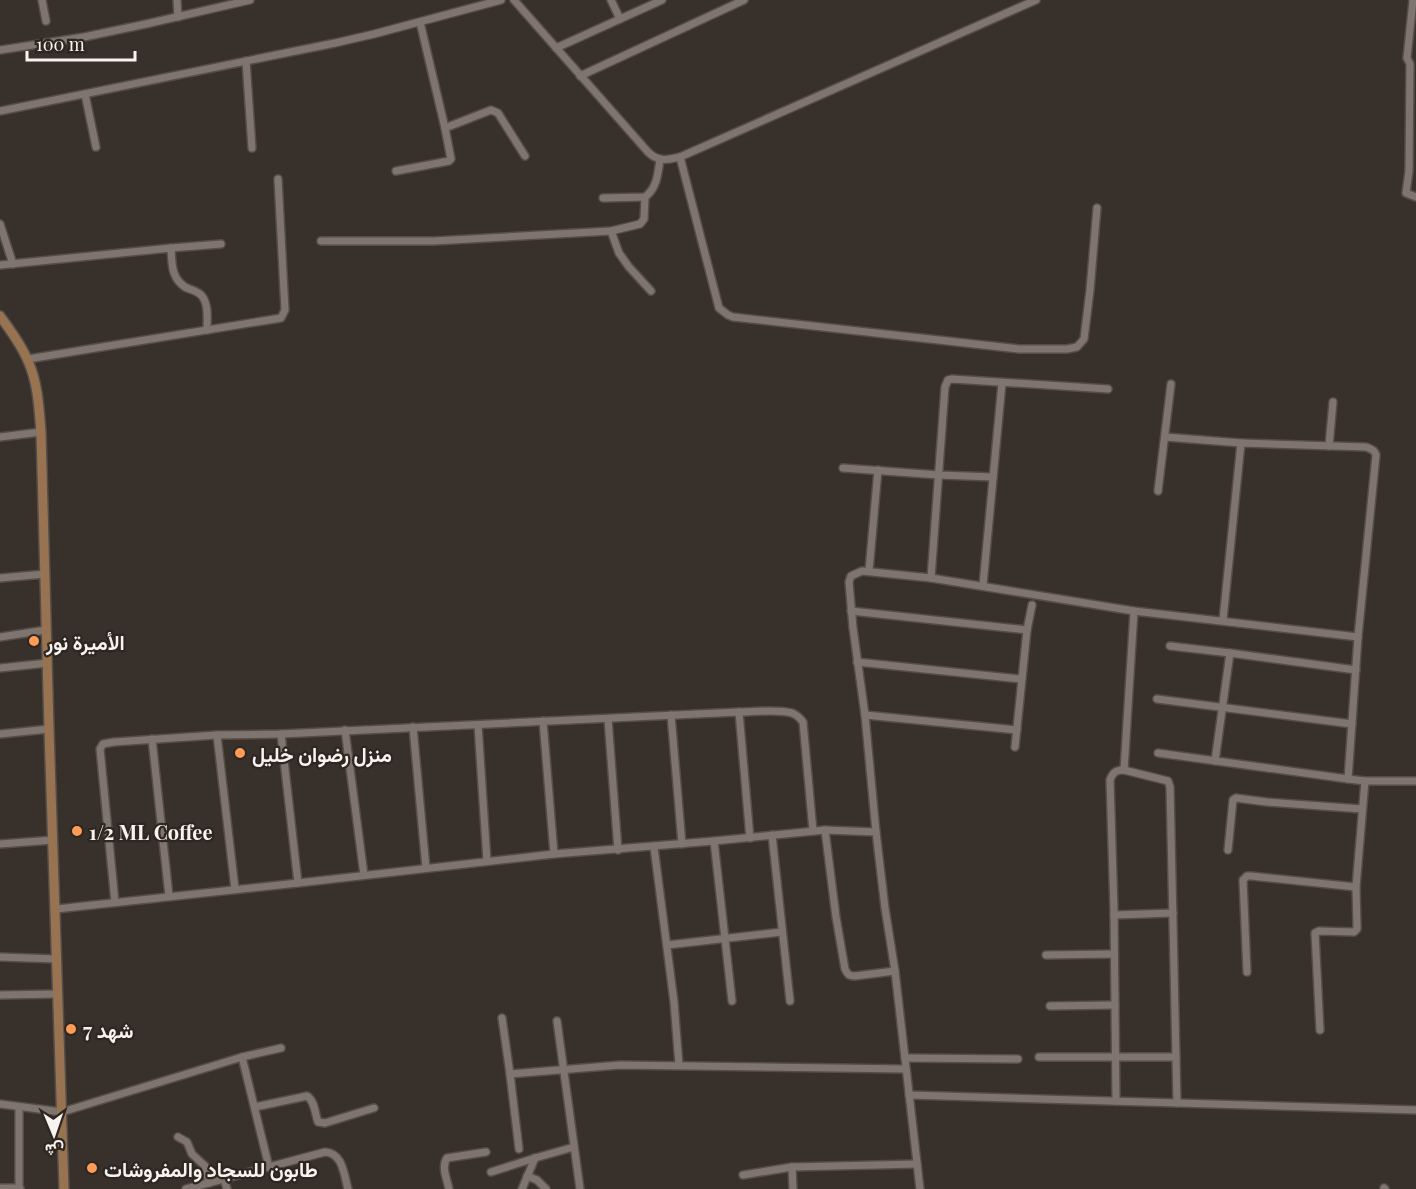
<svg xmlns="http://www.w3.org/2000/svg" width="1416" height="1189" viewBox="0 0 1416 1189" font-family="'Playfair Display',Vazirmatn,serif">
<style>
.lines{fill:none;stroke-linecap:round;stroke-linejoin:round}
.street-casing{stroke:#544d48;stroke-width:10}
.secondary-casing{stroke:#544d48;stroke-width:12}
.street{stroke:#7f756e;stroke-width:7}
.secondary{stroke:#987351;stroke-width:9}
.poi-dot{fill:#fd9c56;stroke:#2e2621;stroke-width:2}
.labels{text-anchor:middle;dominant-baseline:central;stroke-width:4.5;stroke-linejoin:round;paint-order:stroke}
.poi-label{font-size:20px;font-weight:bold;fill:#f9f3f0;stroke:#2e2621;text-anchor:start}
</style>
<rect width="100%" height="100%" fill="#38302a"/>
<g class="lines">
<g class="street-casing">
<g id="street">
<polyline points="42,0 46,21"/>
<polyline points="177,0 178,17"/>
<path d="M514,0L648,152C658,162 667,160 680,157L1036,0"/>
<polyline points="611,0 620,19"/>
<polyline points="1413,0 1407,58 1410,64 1409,171 1406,193 1416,197"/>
<polyline points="556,48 662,0"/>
<polyline points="0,50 84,37 146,24 250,0"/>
<polyline points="246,61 252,148"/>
<polyline points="580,76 744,0"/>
<polyline points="85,94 96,147"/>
<polyline points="0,111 335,43 374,34 501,0"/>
<polyline points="445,128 491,110 498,113 525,156"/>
<polyline points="680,157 719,308 728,315 733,317 1019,349 1067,349 1077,347 1084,339 1090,290 1097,208"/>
<polyline points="396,171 449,161 451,159 445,128 420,22"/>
<path d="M603,198L645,197C657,188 658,174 660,159"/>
<polyline points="0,224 13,264"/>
<polyline points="611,231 619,253 629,267 651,291"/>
<polyline points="321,241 434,241 611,231 640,224 644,219 645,197"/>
<polyline points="171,248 221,244"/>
<path d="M0,265L171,248C172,263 171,278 185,287C191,290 198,291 202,296C209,305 207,320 207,330"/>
<polyline points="28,359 281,318 285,310 278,179"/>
<polyline points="0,437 41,432"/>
<polyline points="1165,437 1241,443"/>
<polyline points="1329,446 1333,402"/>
<polyline points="843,468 939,475 993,477"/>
<polyline points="1158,491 1171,384"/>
<polyline points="869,571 878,470"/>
<polyline points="0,578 45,574"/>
<polyline points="931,578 945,387 948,380 952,379 1108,389"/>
<polyline points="983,585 1002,383"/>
<polyline points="851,611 1027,630"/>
<path d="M1223,620L1241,443L1366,447C1371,449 1375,450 1376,455L1358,637"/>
<polyline points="0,637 46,630"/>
<polyline points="1170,646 1230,653"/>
<polyline points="857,662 1021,679"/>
<polyline points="0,668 48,663"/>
<polyline points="1157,699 1352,724"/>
<polyline points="739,712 750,838"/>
<polyline points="671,715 682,844"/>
<polyline points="865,715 1017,730"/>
<polyline points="608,719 618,850"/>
<polyline points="543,721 554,854"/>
<polyline points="478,725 487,861"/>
<polyline points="413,727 426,868"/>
<polyline points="345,730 364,875"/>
<polyline points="0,734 49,729"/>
<polyline points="281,734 298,883"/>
<polyline points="217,735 235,889"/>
<polyline points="152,739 169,896"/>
<polyline points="1015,747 1027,630 1032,605"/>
<polyline points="1158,753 1348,779"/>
<polyline points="1215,761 1230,653 1356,670"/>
<polyline points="1124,770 1168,781 1170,787 1177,1103"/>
<path d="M825,830L836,917L845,969C847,974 849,976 855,976L895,971"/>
<polyline points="876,832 865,715 853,628 849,582 851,576 862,571 931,578 1134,611 1358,637 1348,779 1365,781 1416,781"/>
<polyline points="772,835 790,1001"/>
<polyline points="714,841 732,1001"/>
<polyline points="0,844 53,840"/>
<polyline points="654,847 674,1002 679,1065"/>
<polyline points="1228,850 1233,800 1236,798 1267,802 1362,809"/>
<path d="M115,902L100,749L103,744L114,742L217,735L281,734L739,712C754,712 777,709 792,713C797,715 800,718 803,722L813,831"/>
<polyline points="56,909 298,883 554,854 714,841 825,830 876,832 885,908 895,971 920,1189"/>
<polyline points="1114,915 1173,913"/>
<polyline points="667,945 782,932"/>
<polyline points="1046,955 1114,954"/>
<polyline points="0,957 57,959"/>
<polyline points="1247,972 1243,880 1247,876 1251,876 1356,887 1365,781"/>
<polyline points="0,995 58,994"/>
<polyline points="1050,1006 1115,1005"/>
<polyline points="502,1018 510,1074"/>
<polyline points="557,1021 580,1189"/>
<polyline points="1320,1030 1315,933 1319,931 1354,932 1357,929 1357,926 1356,887"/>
<polyline points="242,1057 269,1167"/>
<polyline points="1039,1057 1176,1057"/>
<polyline points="905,1058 1018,1059"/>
<polyline points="909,1095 1416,1110"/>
<path d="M1116,1101L1114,911L1110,780C1113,772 1116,770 1124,770L1134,611"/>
<polyline points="0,1104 62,1112 242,1057 281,1048"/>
<polyline points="19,1107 19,1189"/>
<path d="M255,1107L307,1096C315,1101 315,1114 318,1122L325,1123L374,1108"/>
<polyline points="178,1137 187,1142 192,1154 205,1166 209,1183"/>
<polyline points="519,1149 510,1074 620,1065 906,1069"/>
<polyline points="792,1167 793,1189"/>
<polyline points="491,1172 535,1158 574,1147"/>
<polyline points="743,1175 792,1167 917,1164"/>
<polyline points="527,1176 537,1180 546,1189"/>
<polyline points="224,1179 227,1189"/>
<polyline points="0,1188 20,1188"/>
<polyline points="1384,1188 1385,1189"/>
<path d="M186,1189L325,1152C343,1153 344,1175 348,1189"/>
<path d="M449,1189C447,1179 441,1167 447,1158L486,1152"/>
<polyline points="522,1189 535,1158"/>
</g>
</g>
<g class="secondary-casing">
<path id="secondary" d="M0,316C10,330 21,344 28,361C38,383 39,408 41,432L49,729L64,1189"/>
</g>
<use href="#street" class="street"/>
<use href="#secondary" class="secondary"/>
</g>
<g class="poi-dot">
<circle cx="34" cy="641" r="6"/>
<circle cx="240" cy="753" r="6"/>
<circle cx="77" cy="831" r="6"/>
<circle cx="71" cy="1029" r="6"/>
<circle cx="92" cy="1168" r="6"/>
</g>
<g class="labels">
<g class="poi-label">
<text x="46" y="641">الأميرة نور</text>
<text x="252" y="753">منزل رضوان خليل</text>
<text x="89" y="831">1/2 ML Coffee</text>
<text x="83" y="1029">شهد 7</text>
<text x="104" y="1168">طابون للسجاد والمفروشات</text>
</g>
</g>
<g transform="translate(54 1135) rotate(178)" stroke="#2e2621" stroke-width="4.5" paint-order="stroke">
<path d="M0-4.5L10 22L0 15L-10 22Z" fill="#f9f3f0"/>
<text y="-9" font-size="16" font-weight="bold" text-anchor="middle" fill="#f9f3f0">ش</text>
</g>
<path d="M27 51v9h108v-9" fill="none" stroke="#f9f3f0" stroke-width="3"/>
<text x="36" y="51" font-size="18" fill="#f9f3f0" stroke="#2e2621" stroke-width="4.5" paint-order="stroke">100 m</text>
</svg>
